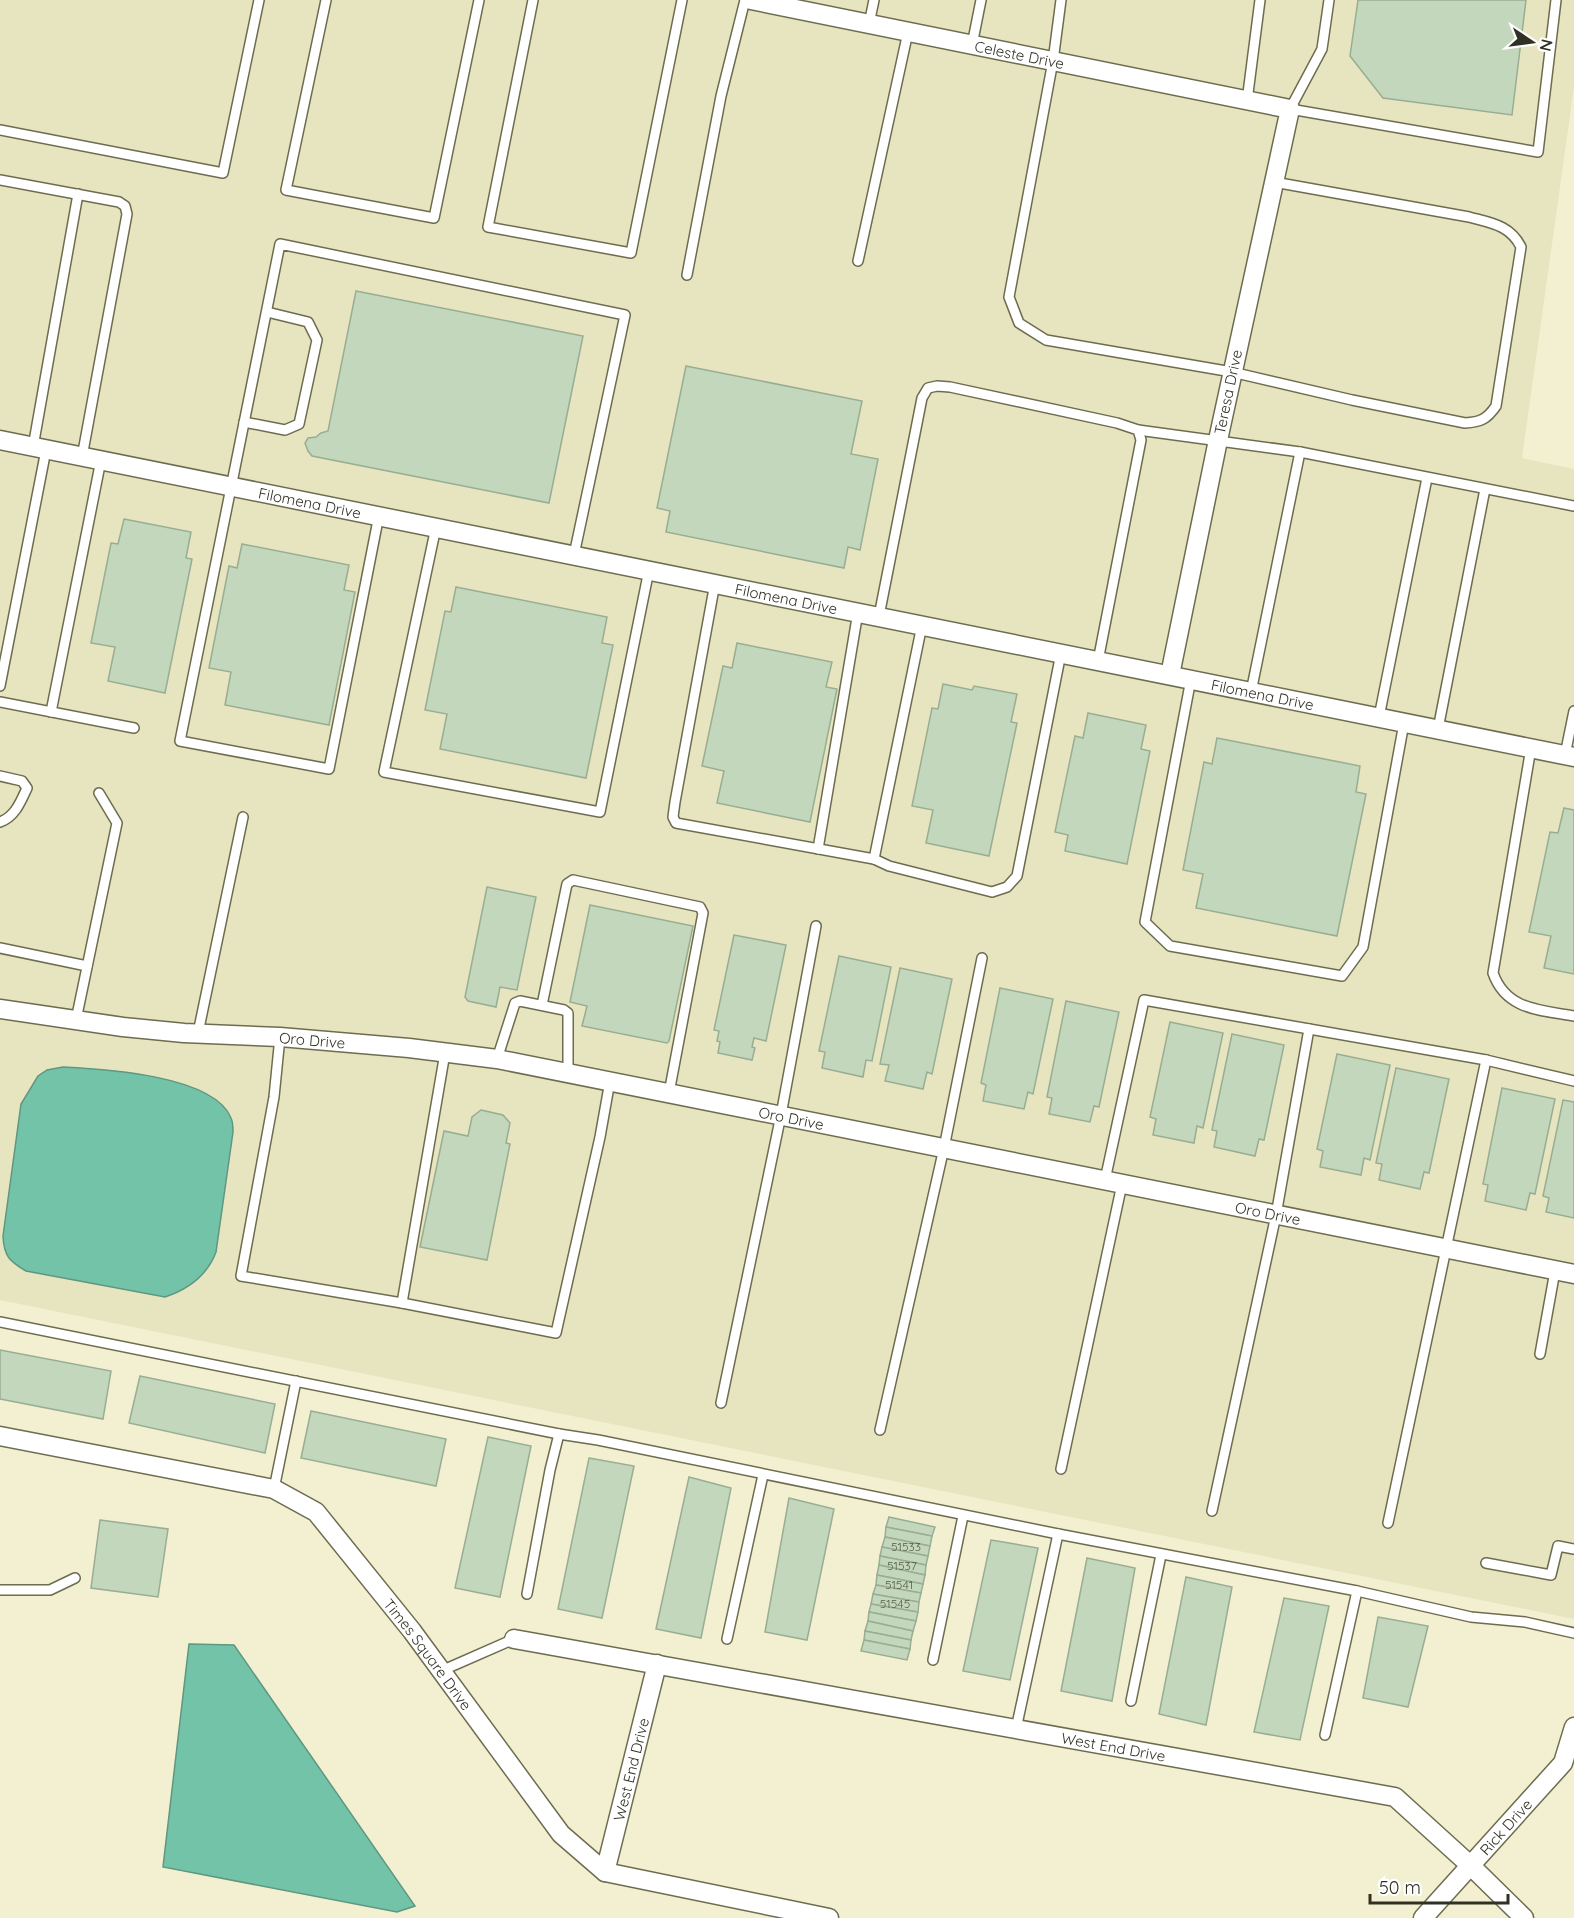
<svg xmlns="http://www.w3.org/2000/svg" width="1574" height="1918" viewBox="0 0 1574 1918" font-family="Quicksand,sans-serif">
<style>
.built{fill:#e7e5bf}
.water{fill:#73c3a9;stroke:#5f9781;stroke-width:1.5}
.building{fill:#c3d7bd;stroke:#99ad93;stroke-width:1.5}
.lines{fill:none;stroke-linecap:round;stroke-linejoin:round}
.service-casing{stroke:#6d6c50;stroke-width:12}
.minor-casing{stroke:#6d6c50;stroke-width:21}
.service{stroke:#fff;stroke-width:9}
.minor{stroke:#fff;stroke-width:18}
.labels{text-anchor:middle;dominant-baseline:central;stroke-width:5;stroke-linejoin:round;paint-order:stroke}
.number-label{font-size:12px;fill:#565a4a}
.street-label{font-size:15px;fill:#313024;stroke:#fff}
</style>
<rect width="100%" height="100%" fill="#f2f0d0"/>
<polygon class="built" points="0,0 1574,0 1574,87 1522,458 1574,469 1574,1619 0,1300"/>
<g class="water">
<path d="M63,1067C103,1069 214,1075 231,1118C233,1122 233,1128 233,1132L216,1252C207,1276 189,1289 165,1297L26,1271C9,1261 4,1256 3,1236L21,1104L38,1076L47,1070Z"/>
<polygon points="189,1644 234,1645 415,1906 397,1912 163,1867"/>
</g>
<g class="building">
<polygon points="1358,0 1526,0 1512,115 1383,98 1350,56"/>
<polygon points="356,291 583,336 549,503 312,456 308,451 305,443 308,438 316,437 321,433 328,431"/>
<polygon points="686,366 862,401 851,454 878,459 860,550 848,547 844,568 666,532 670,511 657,508"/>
<polygon points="124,519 191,532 186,558 192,559 165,693 108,681 115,647 91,643 111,543 118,544"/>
<polygon points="242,544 349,565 344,590 355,592 329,725 225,705 231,672 209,668 229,566 237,568"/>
<polygon points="456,587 607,617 602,643 613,645 586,778 440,749 447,714 425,710 445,611 451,612"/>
<polygon points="737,643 832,662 826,687 837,689 810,822 717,803 724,771 702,766 723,666 732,668"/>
<polygon points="943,684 972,690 974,686 1017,694 1011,722 1017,723 989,856 926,843 933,810 912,806 932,708 938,709"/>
<polygon points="1088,713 1146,725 1141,749 1150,751 1127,864 1065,851 1068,835 1055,832 1075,736 1083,738"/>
<polygon points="1217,738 1360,766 1356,792 1366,794 1337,936 1196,908 1203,874 1183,870 1204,762 1212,764"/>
<polygon points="1564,808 1574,810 1574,974 1544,968 1551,936 1529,932 1550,832 1558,833"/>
<polygon points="487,887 536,897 517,990 500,987 496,1007 468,1001 465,997"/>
<polygon points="590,905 693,926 669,1041 667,1043 582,1026 587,1006 570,1002"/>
<polygon points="734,935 786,945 766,1041 754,1038 752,1047 755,1048 752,1060 718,1053 720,1042 717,1041 719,1031 714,1030"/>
<polygon points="839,956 891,967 872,1061 866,1060 863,1077 822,1068 825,1052 819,1051"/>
<polygon points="900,968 952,979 932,1074 927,1072 923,1089 885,1081 889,1065 880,1064"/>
<polygon points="1000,988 1053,999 1033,1094 1028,1092 1024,1109 983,1101 986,1085 981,1083"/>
<polygon points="1066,1001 1119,1012 1099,1107 1094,1106 1090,1122 1049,1114 1052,1098 1047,1097"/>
<polygon points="1170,1022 1223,1033 1203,1128 1197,1126 1194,1143 1153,1135 1156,1119 1150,1117"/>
<polygon points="1232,1034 1284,1045 1264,1140 1259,1139 1255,1156 1214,1147 1217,1131 1212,1130"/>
<polygon points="1337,1054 1390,1065 1370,1160 1364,1158 1361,1175 1320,1167 1323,1151 1317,1149"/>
<polygon points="1396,1068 1449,1079 1429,1173 1424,1172 1420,1189 1379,1180 1382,1164 1376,1163"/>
<polygon points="1502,1088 1555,1099 1535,1194 1530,1193 1526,1210 1485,1201 1488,1185 1483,1184"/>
<polygon points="1563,1100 1574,1102 1574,1218 1546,1212 1549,1198 1543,1196"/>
<polygon points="481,1110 503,1115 510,1123 506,1143 510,1144 487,1260 420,1247 444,1131 468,1136 472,1117"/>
<polygon points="0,1350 111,1371 103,1419 0,1399"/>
<polygon points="140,1376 275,1404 265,1453 129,1423"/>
<polygon points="311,1411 446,1439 436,1486 301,1458"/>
<polygon points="488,1437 531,1446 500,1597 455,1588"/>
<polygon points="589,1458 634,1466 602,1618 558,1609"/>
<polygon points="689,1477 731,1488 701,1638 656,1629"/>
<polygon points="789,1498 834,1509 807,1640 765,1632"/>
<polygon points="889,1517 935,1527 932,1536 886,1527"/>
<polygon points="100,1520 168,1529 158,1597 91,1588"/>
<polygon points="886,1527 932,1536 930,1546 885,1537"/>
<polygon points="885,1537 930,1546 928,1556 882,1547"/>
<polygon points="991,1540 1038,1548 1010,1680 963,1671"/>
<polygon points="882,1547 928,1556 926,1565 880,1556"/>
<polygon points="880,1556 926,1565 925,1575 879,1565"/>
<polygon points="1087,1558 1135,1568 1112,1701 1061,1691"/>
<polygon points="879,1565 925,1575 923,1584 877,1575"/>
<polygon points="877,1575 923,1584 921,1593 876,1585"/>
<polygon points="1186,1577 1232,1587 1206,1725 1159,1714"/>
<polygon points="876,1585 921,1593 919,1602 873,1594"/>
<polygon points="873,1594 919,1602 918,1612 871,1604"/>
<polygon points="1284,1598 1329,1606 1300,1740 1254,1732"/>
<polygon points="871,1604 918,1612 916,1621 869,1612"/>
<polygon points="869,1612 916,1621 913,1631 868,1621"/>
<polygon points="1378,1617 1428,1626 1408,1707 1363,1698"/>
<polygon points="868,1621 913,1631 911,1640 865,1631"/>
<polygon points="865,1631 911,1640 910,1649 864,1640"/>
<polygon points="864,1640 910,1649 907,1660 861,1651"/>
</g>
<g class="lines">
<g class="service-casing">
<g id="service">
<polyline points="326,0 286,190 434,218 479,0"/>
<polyline points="533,0 488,227 631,253 682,0"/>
<path d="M1061,0L1053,61L1009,297L1019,323L1046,340L1232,372L1352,400L1465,423C1481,422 1487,419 1496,406L1521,247C1510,225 1491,223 1469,217L1274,182"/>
<polyline points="1329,0 1322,49 1290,109 1538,152 1556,0"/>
<polyline points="869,24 874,0"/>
<polyline points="972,45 981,0"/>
<polyline points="1247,101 1260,0"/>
<polyline points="0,130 223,173 259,0"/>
<polyline points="0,180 119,202 125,206 127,214 82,457"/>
<polyline points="858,261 908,32"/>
<polyline points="687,275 721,96 745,0"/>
<polyline points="244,422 285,430 299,424 317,340 308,322 267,312"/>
<polyline points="1138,430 1300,452 1574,506"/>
<polyline points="33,447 78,194"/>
<polyline points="379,515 329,769 180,741 280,244 625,315 574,555"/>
<polyline points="436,527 384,772 600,812 649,570"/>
<polyline points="715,583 675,802 673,817 676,823 874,859 889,866 992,892 1007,887 1017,876 1061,653"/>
<polyline points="879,616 922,398 928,388 937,386 950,387 1117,423 1138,430 1141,440 1098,661"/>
<polyline points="1191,679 1145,922 1170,946 1342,976 1363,947 1404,723"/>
<polyline points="0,686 46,450"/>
<polyline points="1251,692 1300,452"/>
<polyline points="0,702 134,728"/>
<polyline points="51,712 101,460"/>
<polyline points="1379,717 1427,478"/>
<polyline points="1438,729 1485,489"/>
<path d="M1531,748L1493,973C1506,1010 1540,1010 1574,1016"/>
<polyline points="1565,755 1574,711"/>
<path d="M0,776L22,781L27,788C21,801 15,817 0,822"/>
<polyline points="818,849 858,612"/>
<polyline points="874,859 922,625"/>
<polyline points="0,948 87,966"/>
<polyline points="542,1005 567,884 573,880 700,907 703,913 669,1093"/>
<polyline points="76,1020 117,823 99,793"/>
<polyline points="198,1033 243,817"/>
<polyline points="280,1037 274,1097 241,1276 402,1303 556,1333 600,1137 610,1081"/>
<polyline points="497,1059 515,1003 520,1001 564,1010 568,1013 568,1073"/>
<polyline points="1105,1180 1144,1000 1486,1060"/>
<polyline points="402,1303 445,1053"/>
<polyline points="0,1322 559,1434"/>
<polyline points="1540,1354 1555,1271"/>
<polyline points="721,1403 781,1115 816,926"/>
<polyline points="880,1430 944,1148 982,958"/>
<polyline points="1061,1469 1122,1184"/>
<polyline points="274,1489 296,1381"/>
<polyline points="1212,1511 1276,1215 1309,1029"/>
<polyline points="1388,1523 1486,1060 1574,1081"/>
<polyline points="1486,1563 1551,1575 1558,1546 1574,1549"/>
<polyline points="0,1590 50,1590 75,1578"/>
<polyline points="527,1594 550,1470 559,1434 598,1440 1058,1534 1357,1591 1471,1617 1525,1622 1574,1633"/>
<polyline points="727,1639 763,1475"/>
<polyline points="933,1660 963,1516"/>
<polyline points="441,1671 514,1639"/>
<polyline points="1131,1701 1161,1555"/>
<polyline points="1016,1729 1058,1534"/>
<polyline points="1325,1735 1357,1591"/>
</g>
</g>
<g class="minor-casing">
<g id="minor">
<path id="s1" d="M751,0L1290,109L1218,440L1170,675"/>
<path id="s2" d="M0,440L1574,757"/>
<path id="s3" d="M0,1009L123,1027L184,1033L280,1037L409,1048L497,1059L1574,1274"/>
<path id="s4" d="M0,1436L274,1489L316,1512L412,1631L561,1834L605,1872L829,1918"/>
<path id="s5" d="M514,1639L1395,1797L1471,1866L1524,1918"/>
<path id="s6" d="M605,1872L657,1664"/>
<path id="s7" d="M1423,1918L1563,1763L1574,1727"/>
</g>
</g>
<use href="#service" class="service"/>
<use href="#minor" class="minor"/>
</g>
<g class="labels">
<g class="number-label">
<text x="906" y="1546">51533</text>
<text x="902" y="1565">51537</text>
<text x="899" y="1584">51541</text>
<text x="895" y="1603">51545</text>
</g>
<g class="street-label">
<text stroke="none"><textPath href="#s1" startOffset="274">Celeste Drive</textPath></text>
<text transform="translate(1228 392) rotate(-78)">Teresa Drive</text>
<text stroke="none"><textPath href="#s2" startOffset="316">Filomena Drive</textPath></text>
<text stroke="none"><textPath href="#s2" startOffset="802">Filomena Drive</textPath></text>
<text stroke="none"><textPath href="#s2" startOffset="1288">Filomena Drive</textPath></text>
<text stroke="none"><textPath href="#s3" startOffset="314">Oro Drive</textPath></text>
<text stroke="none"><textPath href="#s3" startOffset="800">Oro Drive</textPath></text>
<text stroke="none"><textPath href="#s3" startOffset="1286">Oro Drive</textPath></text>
<text stroke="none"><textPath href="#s4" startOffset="508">Times Square Drive</textPath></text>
<text stroke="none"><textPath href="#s5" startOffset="609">West End Drive</textPath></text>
<text stroke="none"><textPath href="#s6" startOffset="106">West End Drive</textPath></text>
<text stroke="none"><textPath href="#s7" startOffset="123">Rick Drive</textPath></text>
</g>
</g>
<g transform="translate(1532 42) rotate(103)" stroke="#ffffff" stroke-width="4.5" paint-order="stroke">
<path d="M0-4.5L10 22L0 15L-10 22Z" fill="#313024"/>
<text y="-9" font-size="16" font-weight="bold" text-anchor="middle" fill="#313024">N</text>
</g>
<path d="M1370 1894v9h138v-9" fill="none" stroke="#313024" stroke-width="3"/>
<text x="1379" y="1894" font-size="18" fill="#313024" stroke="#ffffff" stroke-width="4.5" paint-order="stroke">50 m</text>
</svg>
